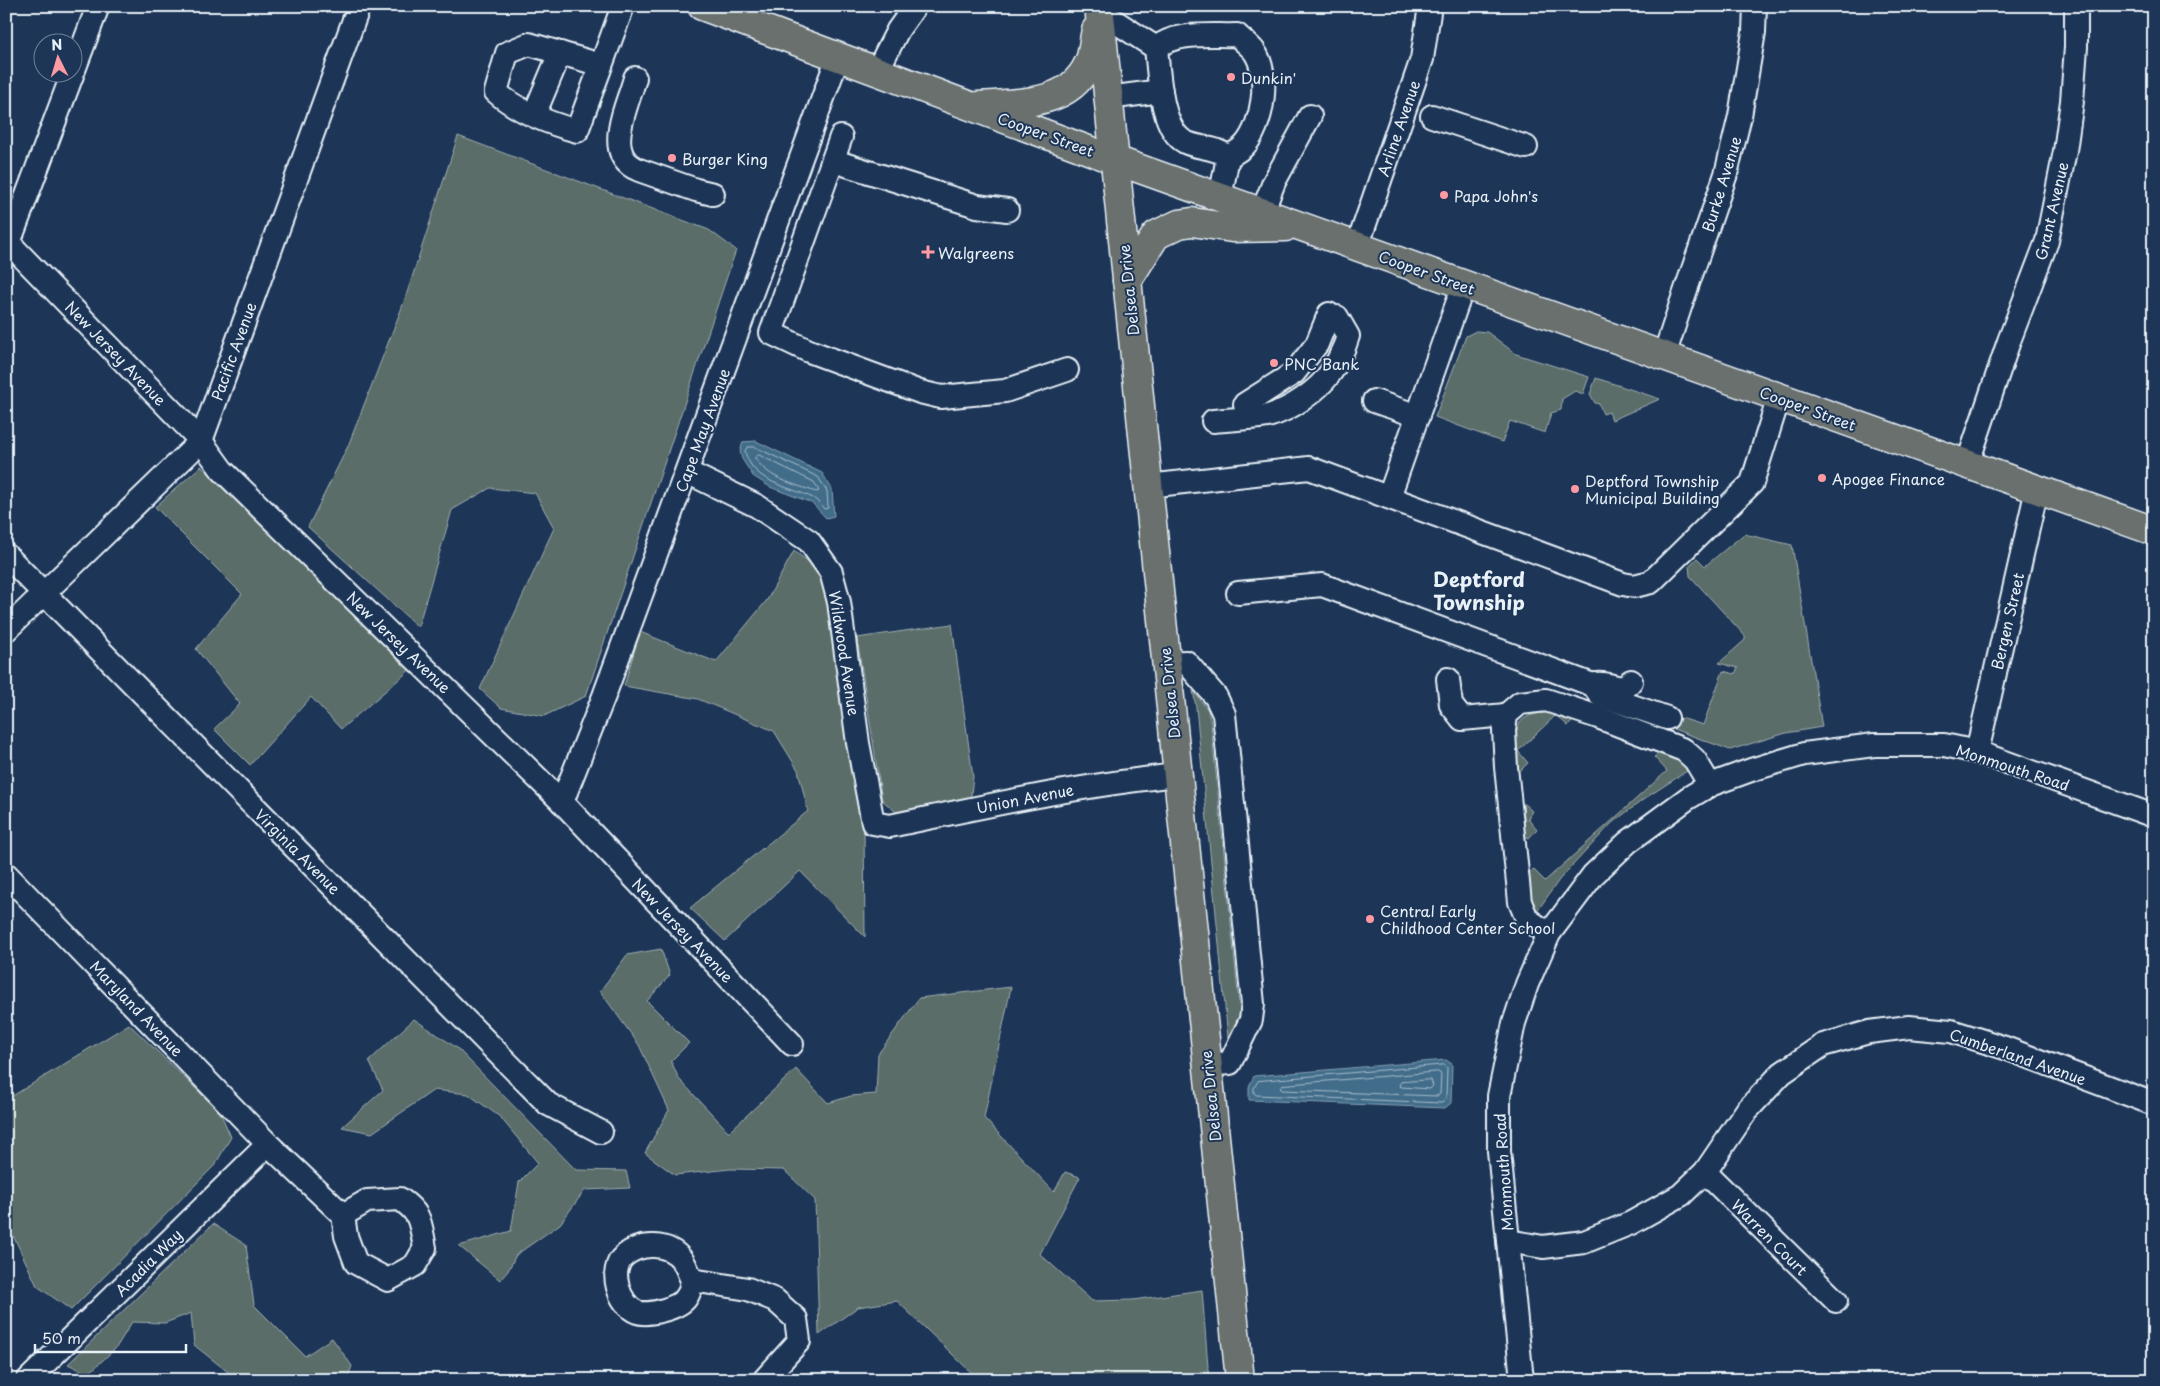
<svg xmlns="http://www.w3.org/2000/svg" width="2160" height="1386" viewBox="0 0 2160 1386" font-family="'Playpen Sans',sans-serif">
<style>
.green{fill:#5a6d69;stroke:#a1afb0}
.water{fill:#436d8a;stroke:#85a2b6}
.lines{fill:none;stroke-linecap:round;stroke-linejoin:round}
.shore{stroke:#a6bccc;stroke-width:1}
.minor-casing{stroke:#e8f1f8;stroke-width:26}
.major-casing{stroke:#e8f1f8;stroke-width:31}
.minor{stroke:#1d3557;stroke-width:22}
.major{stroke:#6a706d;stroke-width:28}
.poi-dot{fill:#ff9aa2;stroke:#1d3557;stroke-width:2}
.labels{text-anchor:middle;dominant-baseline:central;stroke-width:4;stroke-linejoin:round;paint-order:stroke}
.poi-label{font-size:15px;fill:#e8f1f8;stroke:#1d3557;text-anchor:start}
.street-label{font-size:15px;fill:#e8f1f8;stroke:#1d3557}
.district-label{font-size:20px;font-weight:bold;fill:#e8f1f8;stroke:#1d3557}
</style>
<rect width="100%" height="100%" fill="#1d3557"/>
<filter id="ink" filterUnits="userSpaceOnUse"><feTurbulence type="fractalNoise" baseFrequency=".02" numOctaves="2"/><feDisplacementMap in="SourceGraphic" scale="10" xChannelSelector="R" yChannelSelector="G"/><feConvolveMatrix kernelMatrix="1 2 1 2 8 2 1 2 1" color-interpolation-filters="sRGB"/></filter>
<g filter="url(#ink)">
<g class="green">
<polygon points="458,136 709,230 736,250 586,696 544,716 501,708 480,689 554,528 535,493 490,488 452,510 418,627 308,527 348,446 404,302"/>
<polygon points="1476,331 1487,332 1516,354 1589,377 1583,394 1575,391 1562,399 1561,410 1551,413 1545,433 1510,421 1502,442 1435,417 1466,336"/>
<polygon points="1596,378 1660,399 1612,420 1609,412 1603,414 1599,404 1595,403 1590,394"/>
<polygon points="201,466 412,668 341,729 311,697 250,765 214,729 240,704 196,649 242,594 155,507"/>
<polygon points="1744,534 1792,545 1822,727 1786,733 1730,750 1668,727 1681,718 1703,725 1723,671 1735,674 1738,668 1719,663 1745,640 1745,636 1690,576 1689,566 1697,558 1705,566"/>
<polygon points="794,551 816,567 829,603 848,712 864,831 865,937 800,871 725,941 690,908 808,811 798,770 774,731 698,699 624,686 640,632 716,662 767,600"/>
<polygon points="952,624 973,777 970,803 902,817 882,800 857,638"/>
<polygon points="1193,691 1208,710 1211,724 1240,1013 1234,1030 1228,1038 1196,707"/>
<path d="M1556,712L1575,719L1568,726L1556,715L1518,751L1528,763L1520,771L1518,769C1514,730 1509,713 1556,712Z"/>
<path d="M1660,753L1682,761L1687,771L1647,797L1612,823L1559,880L1538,910C1529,901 1530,885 1529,873L1533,869L1545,881L1667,771L1654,757Z"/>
<polygon points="1523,803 1532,811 1528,818 1537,829 1529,838 1525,836"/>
<polygon points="661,949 670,975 647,1001 689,1043 671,1061 679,1079 729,1132 796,1069 828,1103 851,1096 876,1094 878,1054 919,998 1011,987 984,1118 1054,1192 1065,1172 1080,1177 1040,1254 1092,1301 1133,1300 1202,1290 1209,1380 979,1380 897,1301 858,1307 819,1335 815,1200 784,1170 730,1169 675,1175 645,1153 669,1110 639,1045 600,991 627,955"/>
<polygon points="414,1019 457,1048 576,1170 626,1171 630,1188 585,1190 560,1224 516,1255 508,1271 500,1280 459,1246 511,1231 519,1182 538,1163 500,1117 468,1094 434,1090 372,1133 342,1127 383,1090 369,1061"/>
<polygon points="129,1024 220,1112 231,1137 215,1165 71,1310 37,1286 6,1220 6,1100"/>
<polygon points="213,1224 246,1245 254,1305 305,1356 332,1338 352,1366 347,1380 238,1380 194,1345 191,1313 165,1323 132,1322 116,1348 88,1374 68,1364"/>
</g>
<g class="water">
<polygon points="756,441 822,473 832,489 834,516 826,518 812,503 770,487 753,476 742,459 740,451 743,442"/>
<polygon points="1446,1060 1452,1064 1451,1103 1445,1108 1249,1100 1249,1087 1254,1076"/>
</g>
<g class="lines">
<g class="shore">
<path d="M748,447H755L818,477L827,491L828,508L824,509C821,505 817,500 813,498C789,486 752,483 745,451Z"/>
<path d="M759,455L814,482L819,491L816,492C794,484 768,479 755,458Z"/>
<polygon points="1444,1065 1447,1067 1446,1099 1442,1103 1256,1095 1254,1093 1254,1088 1258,1081"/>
<polygon points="1438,1072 1441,1074 1440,1094 1437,1096 1282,1090 1280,1088 1282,1085"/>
<polygon points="1431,1080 1433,1086 1430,1089 1401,1087 1399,1085 1401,1082"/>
</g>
<g class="minor-casing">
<g id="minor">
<path d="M1099,11L1156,48C1159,73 1160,128 1185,142C1199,149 1215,146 1228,157L1220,198"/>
<path d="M1156,48C1177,31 1211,36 1237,35C1242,40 1249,45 1254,51C1271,74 1263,126 1244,146C1240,150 1233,154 1228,157"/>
<path d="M601,65L529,44L507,53L496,92C518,112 548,123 577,131L623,6"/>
<polyline points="877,71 898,30 915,6"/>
<path d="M635,78C628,105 601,155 639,170L696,190L713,194"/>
<polyline points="1108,98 1161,91"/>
<polyline points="534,115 560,53"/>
<polyline points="1432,116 1526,147"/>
<polyline points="841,137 771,333 809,351 920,392 941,397 1005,391 1067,370"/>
<polyline points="834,161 977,206 1007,210"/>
<polyline points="1262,213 1274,182 1310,116"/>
<polyline points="6,240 201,441 222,470 562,802 792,1044"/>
<polyline points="9,243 98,6"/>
<polyline points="1357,247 1422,59 1430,6"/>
<polyline points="1664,356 1681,304 1726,174 1740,116 1754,32 1755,6"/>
<polyline points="1374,401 1418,416"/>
<polyline points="1245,404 1294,373 1317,344 1329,314"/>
<path d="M1213,421C1231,419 1250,419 1268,416C1290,410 1318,391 1331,372C1339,361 1344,349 1348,336L1337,317"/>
<polyline points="1967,465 2009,341 2047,241 2065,151 2072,101 2076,47 2076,6"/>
<path d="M687,472L757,506L809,541L831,572L839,602L858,743L873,823L890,826C986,806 1080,785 1178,775"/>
<polyline points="1148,486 1309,468 1623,584 1634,586 1651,582 1752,483 1779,397"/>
<polyline points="1389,497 1464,284"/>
<polyline points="6,555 548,1104 601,1132"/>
<polyline points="1238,593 1322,585 1593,685 1600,695 1667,718"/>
<polyline points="6,630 201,441 359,6"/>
<polyline points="1166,663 1186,662 1216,697 1224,714 1253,1004 1251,1020 1230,1063 1206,1065"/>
<polyline points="1448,679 1451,705 1462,719 1506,715"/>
<path d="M1596,684C1610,681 1621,695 1631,681"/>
<polyline points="1977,752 2037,489"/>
<polyline points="562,802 604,696 838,57"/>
<polyline points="6,874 268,1144 343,1215"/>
<polyline points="1549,934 1527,919 1520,902 1506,767 1504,731 1506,715 1520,703 1546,700 1598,717 1684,750 1695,760 1710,785"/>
<polyline points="1705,1172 1836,1301"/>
<path d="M400,1199C422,1214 420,1223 425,1248L415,1265L388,1280L356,1263L346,1236L343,1215L367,1201Z"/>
<polyline points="1508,1241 1543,1247 1584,1242 1631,1223 1681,1195 1705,1172 1747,1110 1782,1073 1823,1045 1869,1032 1909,1027 1951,1031 2005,1048 2154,1104"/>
<path d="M692,1280C691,1286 690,1293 686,1298C679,1308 648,1316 637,1312C619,1305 608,1270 624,1256C640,1242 669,1242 682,1260C686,1265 689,1274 692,1280L748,1289L775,1300L796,1319L799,1341L764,1380"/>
<polyline points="28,1380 268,1144"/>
<polyline points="1522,1380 1499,1151 1499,1096 1514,1023 1527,984 1549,934 1593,875 1628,842 1688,798 1710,785 1751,770 1804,754 1874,745 1944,745 1977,752 2154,816"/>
</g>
</g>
<g class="major-casing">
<g id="major">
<polyline points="702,6 1115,160 2154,531"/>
<polyline points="1099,6 1240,1380"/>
<path d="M978,106C1021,102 1074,107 1091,57C1093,48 1094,39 1096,30"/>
<polyline points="1127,281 1156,235 1179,224 1192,222 1232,228 1285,227"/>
</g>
</g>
<use href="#minor" class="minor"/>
<use href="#major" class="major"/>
</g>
</g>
<g class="poi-dot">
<circle cx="1231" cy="77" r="5"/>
<circle cx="672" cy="158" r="5"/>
<circle cx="1444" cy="195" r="5"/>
<path d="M925.5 244.5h5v5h5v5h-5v5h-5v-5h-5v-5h5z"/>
<circle cx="1274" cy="363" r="5"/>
<circle cx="1822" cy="478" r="5"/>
<circle cx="1575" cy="489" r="5"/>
<circle cx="1370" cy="919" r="5"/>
</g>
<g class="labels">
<g class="poi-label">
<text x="1241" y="77">Dunkin'</text>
<text x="682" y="158">Burger King</text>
<text x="1454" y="195">Papa John's</text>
<text x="938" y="252">Walgreens</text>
<text x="1284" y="363">PNC Bank</text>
<text x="1832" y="478">Apogee Finance</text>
<text x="1585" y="480">Deptford Township<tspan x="1585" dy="17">Municipal Building</tspan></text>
<text x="1380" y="910">Central Early<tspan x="1380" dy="17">Childhood Center School</tspan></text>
</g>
<g class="street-label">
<text transform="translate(1398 128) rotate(-71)">Arline Avenue</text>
<text transform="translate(1046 134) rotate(20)">Cooper Street</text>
<text transform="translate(1721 184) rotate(-73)">Burke Avenue</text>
<text transform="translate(2051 211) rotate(-77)">Grant Avenue</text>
<text transform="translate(1427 272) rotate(20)">Cooper Street</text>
<text transform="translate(1128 290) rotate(-96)">Delsea Drive</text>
<text transform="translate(233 351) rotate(-70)">Pacific Avenue</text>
<text transform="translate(116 353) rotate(46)">New Jersey Avenue</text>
<text transform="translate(1808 408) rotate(20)">Cooper Street</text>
<text transform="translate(702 430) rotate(-70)">Cape May Avenue</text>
<text transform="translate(2007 621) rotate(-77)">Bergen Street</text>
<text transform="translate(399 642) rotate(44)">New Jersey Avenue</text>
<text transform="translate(845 653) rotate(81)">Wildwood Avenue</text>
<text transform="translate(1169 693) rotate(-96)">Delsea Drive</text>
<text transform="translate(2013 767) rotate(18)">Monmouth Road</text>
<text transform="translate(1025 798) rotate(-11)">Union Avenue</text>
<text transform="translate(298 851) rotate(45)">Virginia Avenue</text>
<text transform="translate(683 930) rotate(46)">New Jersey Avenue</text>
<text transform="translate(137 1008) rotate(46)">Maryland Avenue</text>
<text transform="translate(2018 1056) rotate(19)">Cumberland Avenue</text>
<text transform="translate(1210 1096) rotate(-96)">Delsea Drive</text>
<text transform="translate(1503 1172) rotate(-94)">Monmouth Road</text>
<text transform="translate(1770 1237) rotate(45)">Warren Court</text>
<text transform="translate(148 1262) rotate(-45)">Acadia Way</text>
</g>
<g class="district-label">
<text x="1479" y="579">Deptford<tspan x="1479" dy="23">Township</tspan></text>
</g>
</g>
<rect width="2160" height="1386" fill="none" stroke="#1d3557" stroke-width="25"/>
<rect x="12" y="12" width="2135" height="1361" fill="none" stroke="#e8f1f8" stroke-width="2" filter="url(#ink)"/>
<g transform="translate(58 58) rotate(355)"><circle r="24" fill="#1d3557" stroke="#6e8097"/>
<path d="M0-4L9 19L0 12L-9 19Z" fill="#ff9aa2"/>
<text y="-8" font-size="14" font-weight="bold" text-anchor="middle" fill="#e8f1f8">N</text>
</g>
<path d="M35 1344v8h151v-8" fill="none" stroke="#e8f1f8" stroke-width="2.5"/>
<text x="42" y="1344" font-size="15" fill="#e8f1f8" stroke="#1d3557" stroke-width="4" paint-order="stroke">50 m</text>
</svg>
